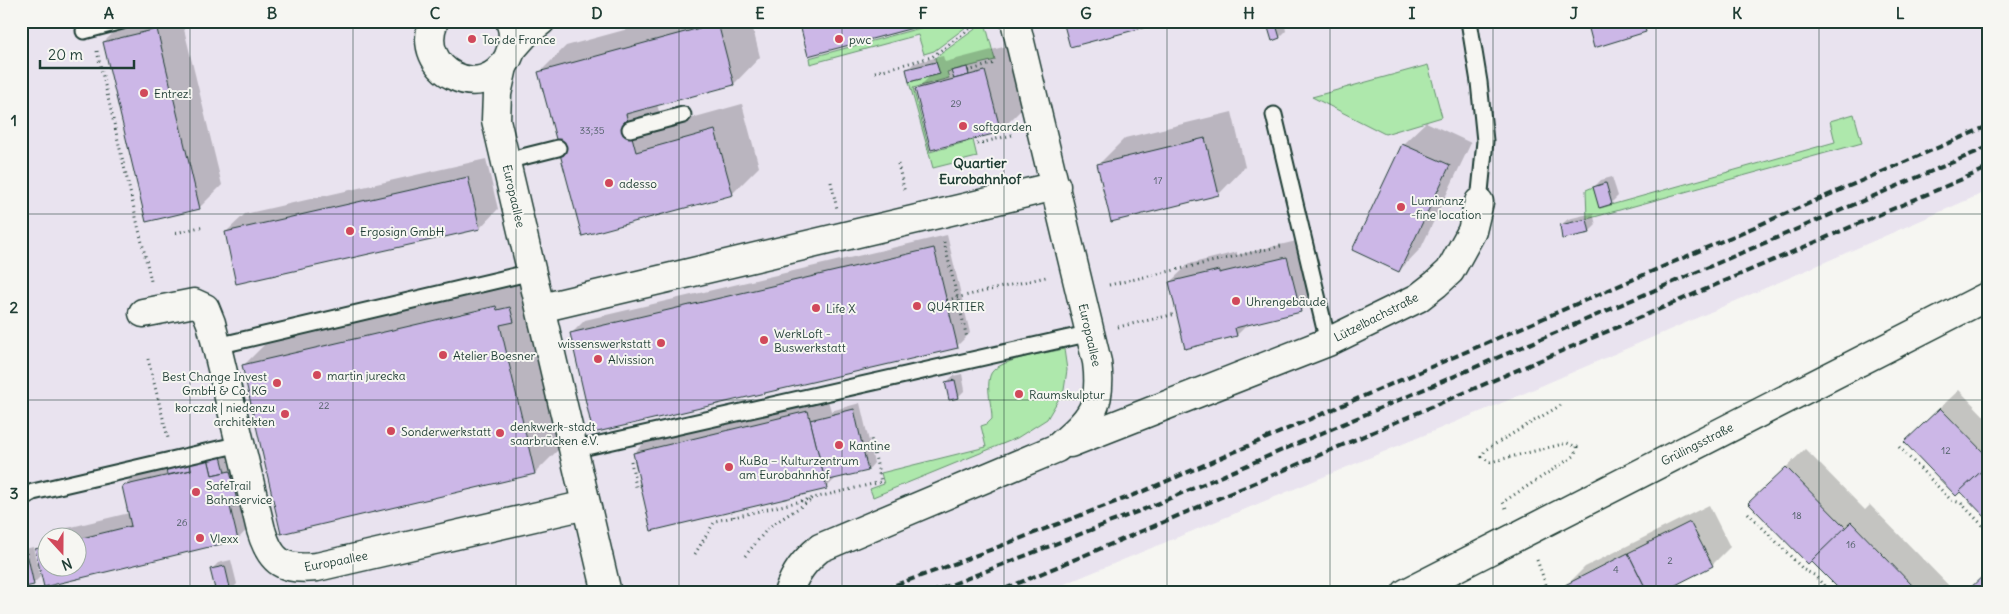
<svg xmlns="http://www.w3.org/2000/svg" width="2009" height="614" viewBox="0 0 2009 614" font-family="Delius,sans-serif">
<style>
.built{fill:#e9e3ef;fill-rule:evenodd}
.green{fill:#aee8ac;stroke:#669270}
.shadow{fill:#0003}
.building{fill:#ccb7e7;stroke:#1f3d34}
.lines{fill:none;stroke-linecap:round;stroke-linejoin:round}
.lane-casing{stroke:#1f3d34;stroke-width:19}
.street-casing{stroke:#1f3d34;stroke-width:31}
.path{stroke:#1f3d34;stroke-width:3;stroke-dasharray:1 4;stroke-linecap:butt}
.lane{stroke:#f6f6f2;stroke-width:15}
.street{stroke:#f6f6f2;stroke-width:28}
.rail{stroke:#1f3d34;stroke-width:4;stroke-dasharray:8 4;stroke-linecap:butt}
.grid{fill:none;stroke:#1f3d34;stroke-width:1;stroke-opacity:0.55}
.poi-dot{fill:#d1495b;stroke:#f6f6f2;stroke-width:2}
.labels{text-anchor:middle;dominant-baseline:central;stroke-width:4;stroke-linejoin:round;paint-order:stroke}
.number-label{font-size:10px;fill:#4a5c61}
.poi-label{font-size:12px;fill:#1f3d34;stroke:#f6f6f2;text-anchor:start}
.street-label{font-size:12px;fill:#1f3d34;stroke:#f6f6f2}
.neighbourhood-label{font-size:14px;font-weight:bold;fill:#1f3d34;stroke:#f6f6f2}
.neatline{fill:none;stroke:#1f3d34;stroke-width:2}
.grid-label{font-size:16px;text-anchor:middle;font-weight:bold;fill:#1f3d34}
</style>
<rect width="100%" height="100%" fill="#f6f6f2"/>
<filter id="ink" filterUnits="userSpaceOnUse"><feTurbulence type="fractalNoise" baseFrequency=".02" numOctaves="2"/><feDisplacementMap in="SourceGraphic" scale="10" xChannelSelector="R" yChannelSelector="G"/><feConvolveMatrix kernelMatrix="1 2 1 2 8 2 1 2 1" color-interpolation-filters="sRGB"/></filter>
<g filter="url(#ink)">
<path class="built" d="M21,21H1988V191L1511,399L1043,593H21ZM48,536H78V566H48Z"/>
<g class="green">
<polygon points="946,21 974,21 934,51 924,54 918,35 810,64 809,58"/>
<polygon points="985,22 995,60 947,72 949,78 913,88 930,152 973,140 977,157 933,168 909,82 939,74 935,58"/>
<polygon points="1428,65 1442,117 1385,134 1312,97"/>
<polygon points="1854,114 1862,143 1587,219 1586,190 1593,187 1600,208 1835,142 1830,121"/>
<path d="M1064,349L1067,370L1064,390L1047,419L1017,438L873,497L870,489L884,484L881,473L986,447L981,426L987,424L992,419C992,405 986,390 990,376C994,359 1048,353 1064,349Z"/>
</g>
<g class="shadow">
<polygon points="125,21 182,21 222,185 199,208 104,42"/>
<polygon points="657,21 751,21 760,57 734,84 657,104 663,126 742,104 759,167 732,194 583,235 539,73 566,46"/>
<polygon points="1267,21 1284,21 1286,31 1280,37"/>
<polygon points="1588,21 1655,21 1645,31"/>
<polygon points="1011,45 1027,104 1000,131 916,90 931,75 907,70 914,63 943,56 945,62"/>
<polygon points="1232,112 1245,167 1219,194 1098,165 1125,138"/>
<polygon points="1426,122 1471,143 1421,248 1399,271 1353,250 1403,144"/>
<polygon points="486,159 498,209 480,228 226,232 245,214"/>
<polygon points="1612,177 1618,196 1611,203 1594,187 1601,180"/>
<polygon points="1593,213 1596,225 1589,232 1561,225 1568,219"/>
<polygon points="947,235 970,333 957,346 572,333 585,320"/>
<polygon points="1305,239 1319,292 1300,311 1249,323 1237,335 1170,282 1189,264 1237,252 1237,255"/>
<polygon points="522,279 562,446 535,473 282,532 243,366 270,339"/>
<polygon points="962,374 965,390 959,396 950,398 946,383 953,376"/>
<polygon points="1959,390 1988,420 1988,518 1960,490 1924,423"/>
<polygon points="826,393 831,411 860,403 874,463 868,470 837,477 826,488 634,453 652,435"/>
<polygon points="226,441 256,520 238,539 45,585 37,549 48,539 48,566 78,566 78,536 50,536 55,531 129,513 123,487 142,468"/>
<polygon points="1805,449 1865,510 1870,505 1956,593 1844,593 1768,485"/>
<polygon points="1709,505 1730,547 1712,565 1567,585 1585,567"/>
<polygon points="33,547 40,577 33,584 21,586 21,550"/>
<polygon points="231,560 237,584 230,591 218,593 212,569 218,563"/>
</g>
<g class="building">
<polygon points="799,21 939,21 808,56"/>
<polygon points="1063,21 1169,21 1070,47"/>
<polygon points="1266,21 1275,21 1280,38 1272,41"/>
<polygon points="1587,21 1643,21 1646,32 1594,48"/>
<polygon points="718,23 734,85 626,114 636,152 715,130 733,195 582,236 538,72"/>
<polygon points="157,29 200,209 146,222 103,42"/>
<polygon points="936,62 940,74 909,82 906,69"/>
<polygon points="967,67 969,75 954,79 951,71"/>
<polygon points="985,71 1001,132 931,150 915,89"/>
<polygon points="1205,138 1219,195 1111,222 1097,164"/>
<polygon points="1402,144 1450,165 1399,272 1352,250"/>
<polygon points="468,177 480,229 236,284 225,232"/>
<polygon points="1606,183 1612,204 1599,208 1593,187"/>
<polygon points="1587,219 1590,233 1562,239 1560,225"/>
<polygon points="934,248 958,348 593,433 570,333"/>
<polygon points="1287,257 1301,312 1235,328 1237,336 1185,349 1169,282 1219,270 1219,273"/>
<polygon points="496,306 497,310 510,307 514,322 500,325 535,474 281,534 242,365"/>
<polygon points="955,380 959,398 949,400 945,382"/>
<polygon points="1940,408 1988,457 1988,465 1956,496 1904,442"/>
<polygon points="854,409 868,471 825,481 810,420"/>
<polygon points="808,411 827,489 651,531 633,453"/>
<polygon points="221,456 225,472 212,475 208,458"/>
<polygon points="208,458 212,475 230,471 238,505 230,507 238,540 44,587 35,549 48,546 48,566 78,566 78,539 131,526 122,486 191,470 190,463"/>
<polygon points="190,463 191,470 167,475 166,468"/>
<polygon points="1988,465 1988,520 1960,491"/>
<polygon points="1786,467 1846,528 1808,564 1748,503"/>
<polygon points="1690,522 1713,566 1660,593 1648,593 1628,553"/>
<polygon points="1851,522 1913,586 1906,593 1843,593 1811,561"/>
<polygon points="27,553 34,585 21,588 21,554"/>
<polygon points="1628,553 1648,593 1569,593 1565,585"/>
<polygon points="225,566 231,592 216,593 210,569"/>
<polygon points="1988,571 1988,593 1965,593"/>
<polygon points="1913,586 1920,593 1906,593"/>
</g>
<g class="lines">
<g class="lane-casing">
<g id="lane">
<polyline points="1469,21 1479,82 1485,141 1479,202"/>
<polyline points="84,31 122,21"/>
<polyline points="1274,115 1328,342"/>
<polyline points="630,129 683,115"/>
<polyline points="506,161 558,148"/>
<polyline points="217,346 532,272"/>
<polyline points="573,450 1091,333"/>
<polyline points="21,499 33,492 240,444"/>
</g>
</g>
<g class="street-casing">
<g id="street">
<path d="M434,21C413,70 483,106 508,58C514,46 515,34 510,21"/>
<polyline points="512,49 527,32 541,21"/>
<polyline points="503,67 497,94 496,120 607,593"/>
<polyline points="541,308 1056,186"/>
<path d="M143,313L194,303L205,308L211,323L261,530C271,564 284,570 317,567L586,505"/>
<polyline points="1070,443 1328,342 1418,298 1436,284 1450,271 1472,231 1479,202"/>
<path d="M788,593C795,573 804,561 820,548L1057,448C1090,419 1103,409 1097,362L1015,21"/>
<polyline points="1406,593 1988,296"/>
</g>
</g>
<g class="path">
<polyline points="97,51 151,281"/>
<polyline points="968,71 995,63"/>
<polyline points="875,72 932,57 980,21"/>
<polyline points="977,144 1012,135"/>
<polyline points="898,164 905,193"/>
<polyline points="831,182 837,209"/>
<polyline points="176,233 204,226"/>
<polyline points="944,242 967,338"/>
<polyline points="1109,285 1281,246"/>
<polyline points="947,300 1046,277"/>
<polyline points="1118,327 1176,314"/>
<polyline points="148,359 168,438"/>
<polyline points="1899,447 1951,500 1961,503 1988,531"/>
<polyline points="631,461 636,487 640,485"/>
<polyline points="1506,508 1503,502 1574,456 1577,447 1567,443 1490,462 1482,457 1485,450 1561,405"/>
<polyline points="733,511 734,517 881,482 871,439"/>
<polyline points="1748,513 1804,570 1814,575 1831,593"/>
<polyline points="695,554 715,521 734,517"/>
<polyline points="745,556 769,527 811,500"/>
<polyline points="1537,560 1549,593"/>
</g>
<use href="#lane" class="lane"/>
<use href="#street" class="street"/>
<g class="rail">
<polyline points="873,593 943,568 1144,491 1988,126"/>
<polyline points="930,593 1152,506 1988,147"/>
<polyline points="995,593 1154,526 1988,168"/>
</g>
</g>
</g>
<path class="grid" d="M190,21V593M353,21V593M516,21V593M679,21V593M842,21V593M1004,21V593M1167,21V593M1330,21V593M1493,21V593M1656,21V593M1819,21V593M21,214H1988M21,400H1988"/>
<g class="poi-dot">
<circle cx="472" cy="39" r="5"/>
<circle cx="839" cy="39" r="5"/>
<circle cx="144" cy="93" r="5"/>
<circle cx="963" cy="126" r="5"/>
<circle cx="609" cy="183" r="5"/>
<circle cx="1401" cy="207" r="5"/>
<circle cx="350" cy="231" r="5"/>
<circle cx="1236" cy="301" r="5"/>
<circle cx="917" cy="306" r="5"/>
<circle cx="816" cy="308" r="5"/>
<circle cx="764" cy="340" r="5"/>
<circle cx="661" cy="343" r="5"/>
<circle cx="443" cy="355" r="5"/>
<circle cx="598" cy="359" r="5"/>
<circle cx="317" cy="375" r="5"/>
<circle cx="277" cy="383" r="5"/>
<circle cx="1019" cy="394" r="5"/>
<circle cx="285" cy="414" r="5"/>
<circle cx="391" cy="431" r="5"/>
<circle cx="500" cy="433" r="5"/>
<circle cx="839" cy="445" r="5"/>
<circle cx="729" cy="467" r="5"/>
<circle cx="196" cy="492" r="5"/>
<circle cx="200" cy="538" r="5"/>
</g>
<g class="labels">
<g class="number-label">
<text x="956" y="103">29</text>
<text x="592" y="130">33;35</text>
<text x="1158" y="180">17</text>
<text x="324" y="405">22</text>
<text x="1946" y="450">12</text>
<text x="1797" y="515">18</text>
<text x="182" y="522">26</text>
<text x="1851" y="544">16</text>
<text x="1670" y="560">2</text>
<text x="1616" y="569">4</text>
</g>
<g class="poi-label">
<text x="482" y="39">Tor de France</text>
<text x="849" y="39">pwc</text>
<text x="154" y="93">Entrez!</text>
<text x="973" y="126">softgarden</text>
<text x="619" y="183">adesso</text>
<text x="1411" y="200">Luminanz<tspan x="1411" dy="14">-fine location</tspan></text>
<text x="360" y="231">Ergosign GmbH</text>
<text x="1246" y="301">Uhrengebäude</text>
<text x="927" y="306">QU4RTIER</text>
<text x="826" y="308">Life X</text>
<text x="774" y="333">WerkLoft -<tspan x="774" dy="14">Buswerkstatt</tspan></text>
<text x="651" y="343" text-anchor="end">wissenswerkstatt</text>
<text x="453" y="355">Atelier Boesner</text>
<text x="608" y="359">Alvission</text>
<text x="327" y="375">martin jurecka</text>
<text x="267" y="376" text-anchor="end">Best Change Invest<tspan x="267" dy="14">GmbH &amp; Co. KG</tspan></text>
<text x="1029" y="394">Raumskulptur</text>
<text x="275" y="407" text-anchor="end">korczak | niedenzu<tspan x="275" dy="14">architekten</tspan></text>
<text x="510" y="426">denkwerk-stadt<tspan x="510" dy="14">saarbrücken e.V.</tspan></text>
<text x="401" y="431">Sonderwerkstatt</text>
<text x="849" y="445">Kantine</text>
<text x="739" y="460">KuBa – Kulturzentrum<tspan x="739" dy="14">am Eurobahnhof</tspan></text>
<text x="206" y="485">SafeTrail<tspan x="206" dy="14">Bahnservice</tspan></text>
<text x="210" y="538">Vlexx</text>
</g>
<g class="street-label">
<text transform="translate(514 196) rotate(77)">Europaallee</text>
<text transform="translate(1376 317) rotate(-27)">Lützelbachstraße</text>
<text transform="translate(1090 335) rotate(77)">Europaallee</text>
<text transform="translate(1697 444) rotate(-27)">Grülingsstraße</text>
<text transform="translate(336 561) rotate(-11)">Europaallee</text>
</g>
<g class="neighbourhood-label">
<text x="980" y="163">Quartier<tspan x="980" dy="16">Eurobahnhof</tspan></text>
</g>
</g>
<rect width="2009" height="614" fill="none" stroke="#f6f6f2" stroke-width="55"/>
<g transform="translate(62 552) rotate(159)"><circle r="24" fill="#f6f6f2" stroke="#a0aca6"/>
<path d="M0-4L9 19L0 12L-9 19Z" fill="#d1495b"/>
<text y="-8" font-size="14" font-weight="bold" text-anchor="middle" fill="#1f3d34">N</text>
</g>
<path d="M40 60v8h94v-8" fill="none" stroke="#1f3d34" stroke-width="2.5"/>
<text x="48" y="60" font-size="15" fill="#1f3d34" stroke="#f6f6f2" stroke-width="4" paint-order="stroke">20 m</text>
<rect x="28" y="28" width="1954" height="558" class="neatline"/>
<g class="grid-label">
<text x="109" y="19">A</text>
<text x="272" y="19">B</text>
<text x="435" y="19">C</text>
<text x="597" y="19">D</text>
<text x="760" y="19">E</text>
<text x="923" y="19">F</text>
<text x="1086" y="19">G</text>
<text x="1249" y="19">H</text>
<text x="1412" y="19">I</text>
<text x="1574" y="19">J</text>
<text x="1737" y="19">K</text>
<text x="1900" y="19">L</text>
<text x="14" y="126">1</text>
<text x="14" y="313">2</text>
<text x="14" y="499">3</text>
</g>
</svg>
